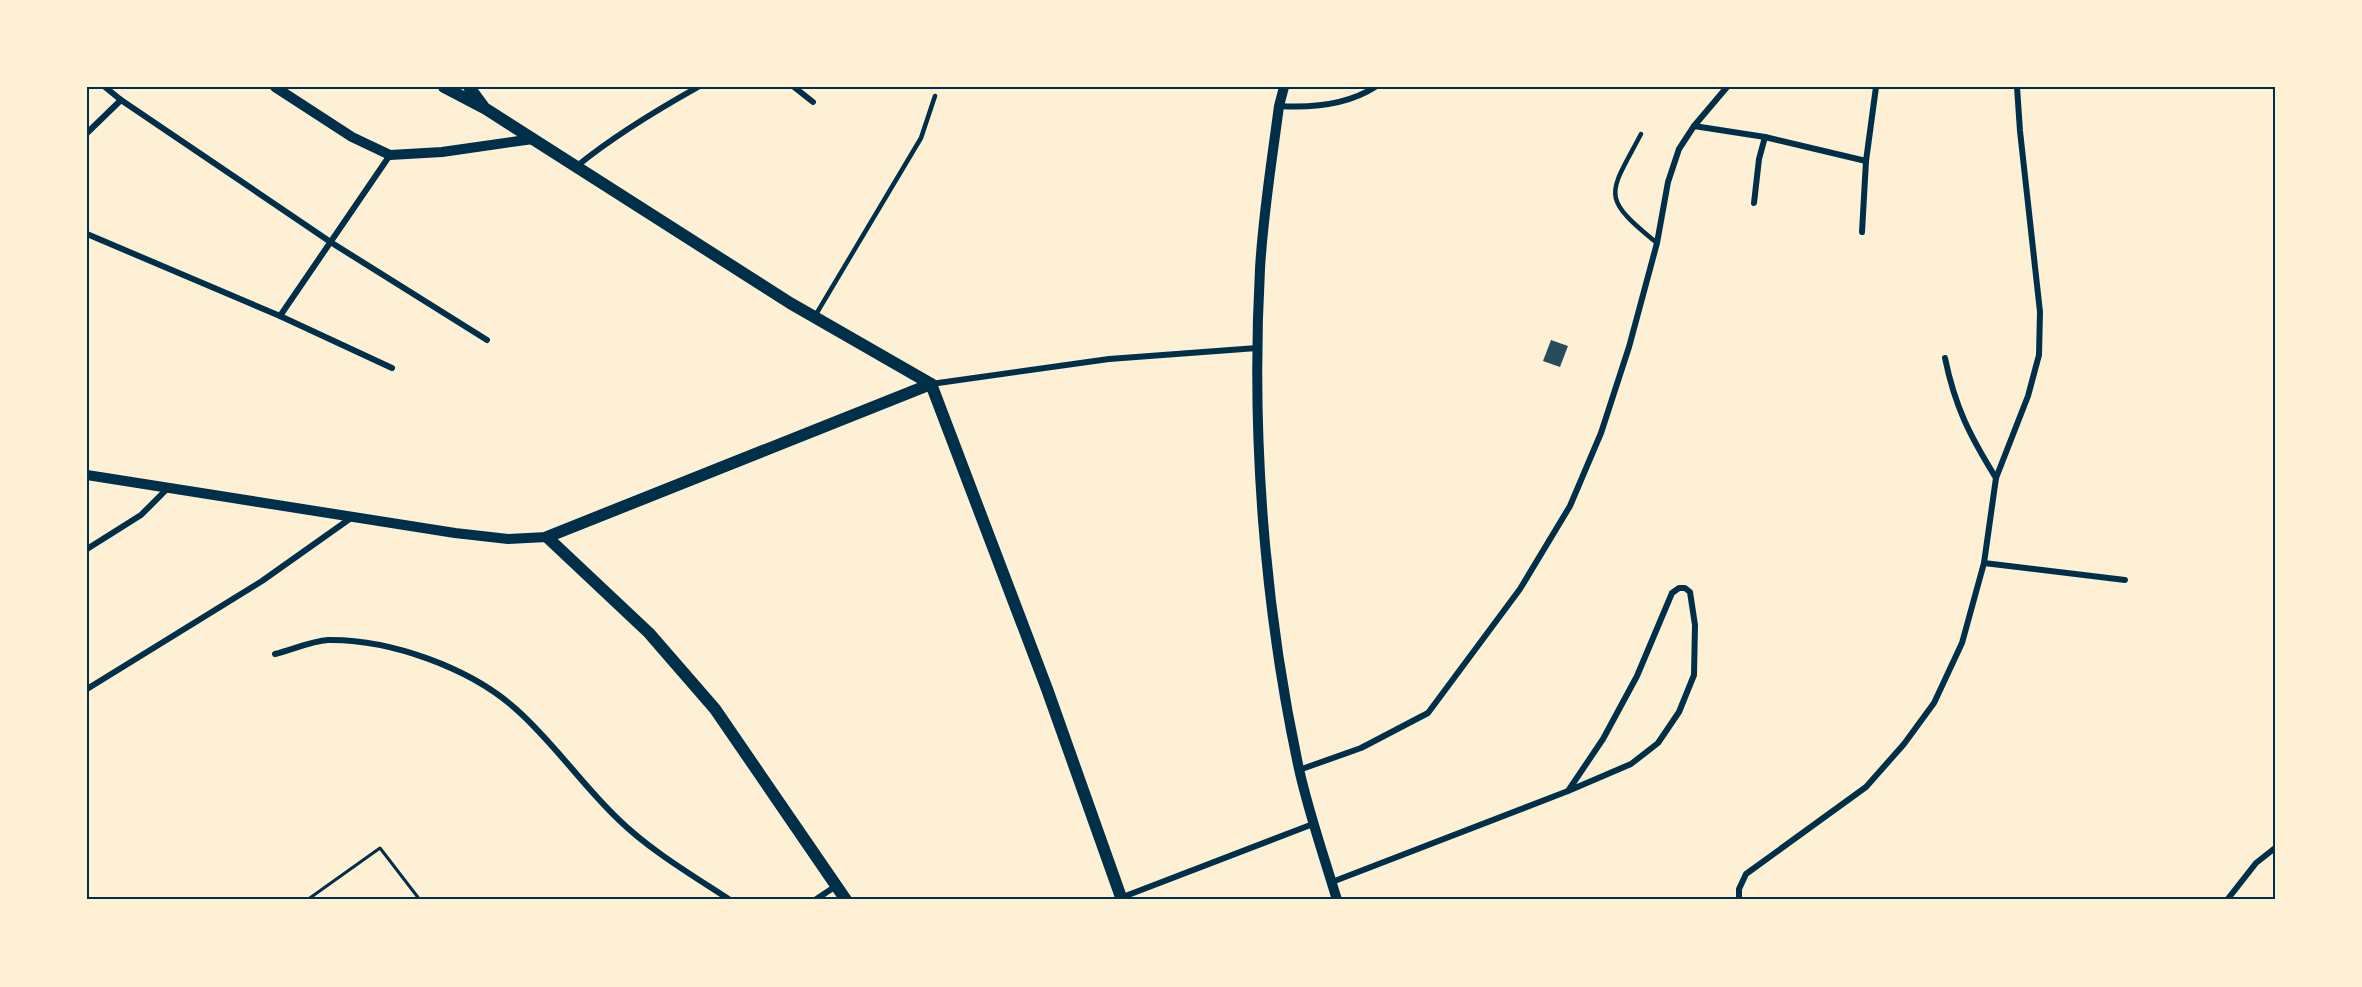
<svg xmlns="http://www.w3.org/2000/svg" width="2362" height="987" viewBox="0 0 2362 987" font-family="'Open Sans',sans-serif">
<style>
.building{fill:#264d5e}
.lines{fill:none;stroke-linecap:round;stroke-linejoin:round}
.path{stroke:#003049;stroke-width:3}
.service{stroke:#003049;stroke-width:4.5}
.minor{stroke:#003049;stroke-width:6}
.tertiary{stroke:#003049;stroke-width:10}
.secondary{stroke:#003049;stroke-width:12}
.neatline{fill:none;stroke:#003049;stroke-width:2}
</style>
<rect width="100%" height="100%" fill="#fdf0d5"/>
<polygon class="building" points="1551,340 1568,346 1560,367 1543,361"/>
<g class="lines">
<polyline class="path" points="307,900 380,848 420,900"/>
<g class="service">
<path d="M1641,134C1609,195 1599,196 1657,243"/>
<polyline points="815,316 921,138 935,96"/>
</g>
<g class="minor">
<polyline points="105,87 121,100 332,243 487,340"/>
<polyline points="794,87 813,102"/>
<path d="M1279,106C1311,108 1347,105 1375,87"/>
<polyline points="1694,126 1765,137 1866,161"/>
<polyline points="87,133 121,100"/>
<path d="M577,166C615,135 655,111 698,87"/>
<polyline points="1754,203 1759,159 1765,137"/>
<polyline points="1862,232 1866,161 1876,87"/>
<polyline points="87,234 280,316 392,368"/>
<polyline points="280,316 390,155"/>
<path d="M1945,358C1955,407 1970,436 1996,478"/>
<polyline points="931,384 1109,359 1257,348"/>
<polyline points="87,549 141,515 168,488"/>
<polyline points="1984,563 2125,580"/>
<path d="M275,654C292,650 311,641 328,640C390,639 471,668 517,710C554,743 583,786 619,820C651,851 692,875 730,900"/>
<polyline points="87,689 262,581 351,518"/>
<polyline points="1299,770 1361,748 1428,713 1520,589 1570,506 1601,433 1629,347 1657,243 1668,182 1679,149 1694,126 1727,87"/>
<polyline points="1332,882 1568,791 1631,764 1658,743 1679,712 1694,675 1695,625 1690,592 1685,588 1679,588 1672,593 1637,676 1603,739 1568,791"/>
<polyline points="815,900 836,886"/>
<polyline points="1115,900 1313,824"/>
<polyline points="1739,900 1739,889 1746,874 1866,787 1904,744 1934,703 1962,643 1984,563 1996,478 2028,396 2039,355 2040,312 2020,131 2017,87"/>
<polyline points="2227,900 2256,863 2275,848"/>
</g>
<g class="tertiary">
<polyline points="275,87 352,137 390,155 442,152 533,139"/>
<path d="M1284,87L1279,106C1272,160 1263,214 1260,269C1251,434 1264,607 1299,769C1309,814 1324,856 1337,900"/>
<polyline points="87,475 455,533 508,539 547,537"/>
</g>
<g class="secondary">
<polyline points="444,87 486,109 790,303 931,384 1047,689 1122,900"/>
<polyline points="469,87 483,106"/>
<polyline points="846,900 715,709 649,633 547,537 931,384"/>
</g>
</g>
<rect width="2362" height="987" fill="none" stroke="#fdf0d5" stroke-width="177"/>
<rect x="88" y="88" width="2186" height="810" class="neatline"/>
</svg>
